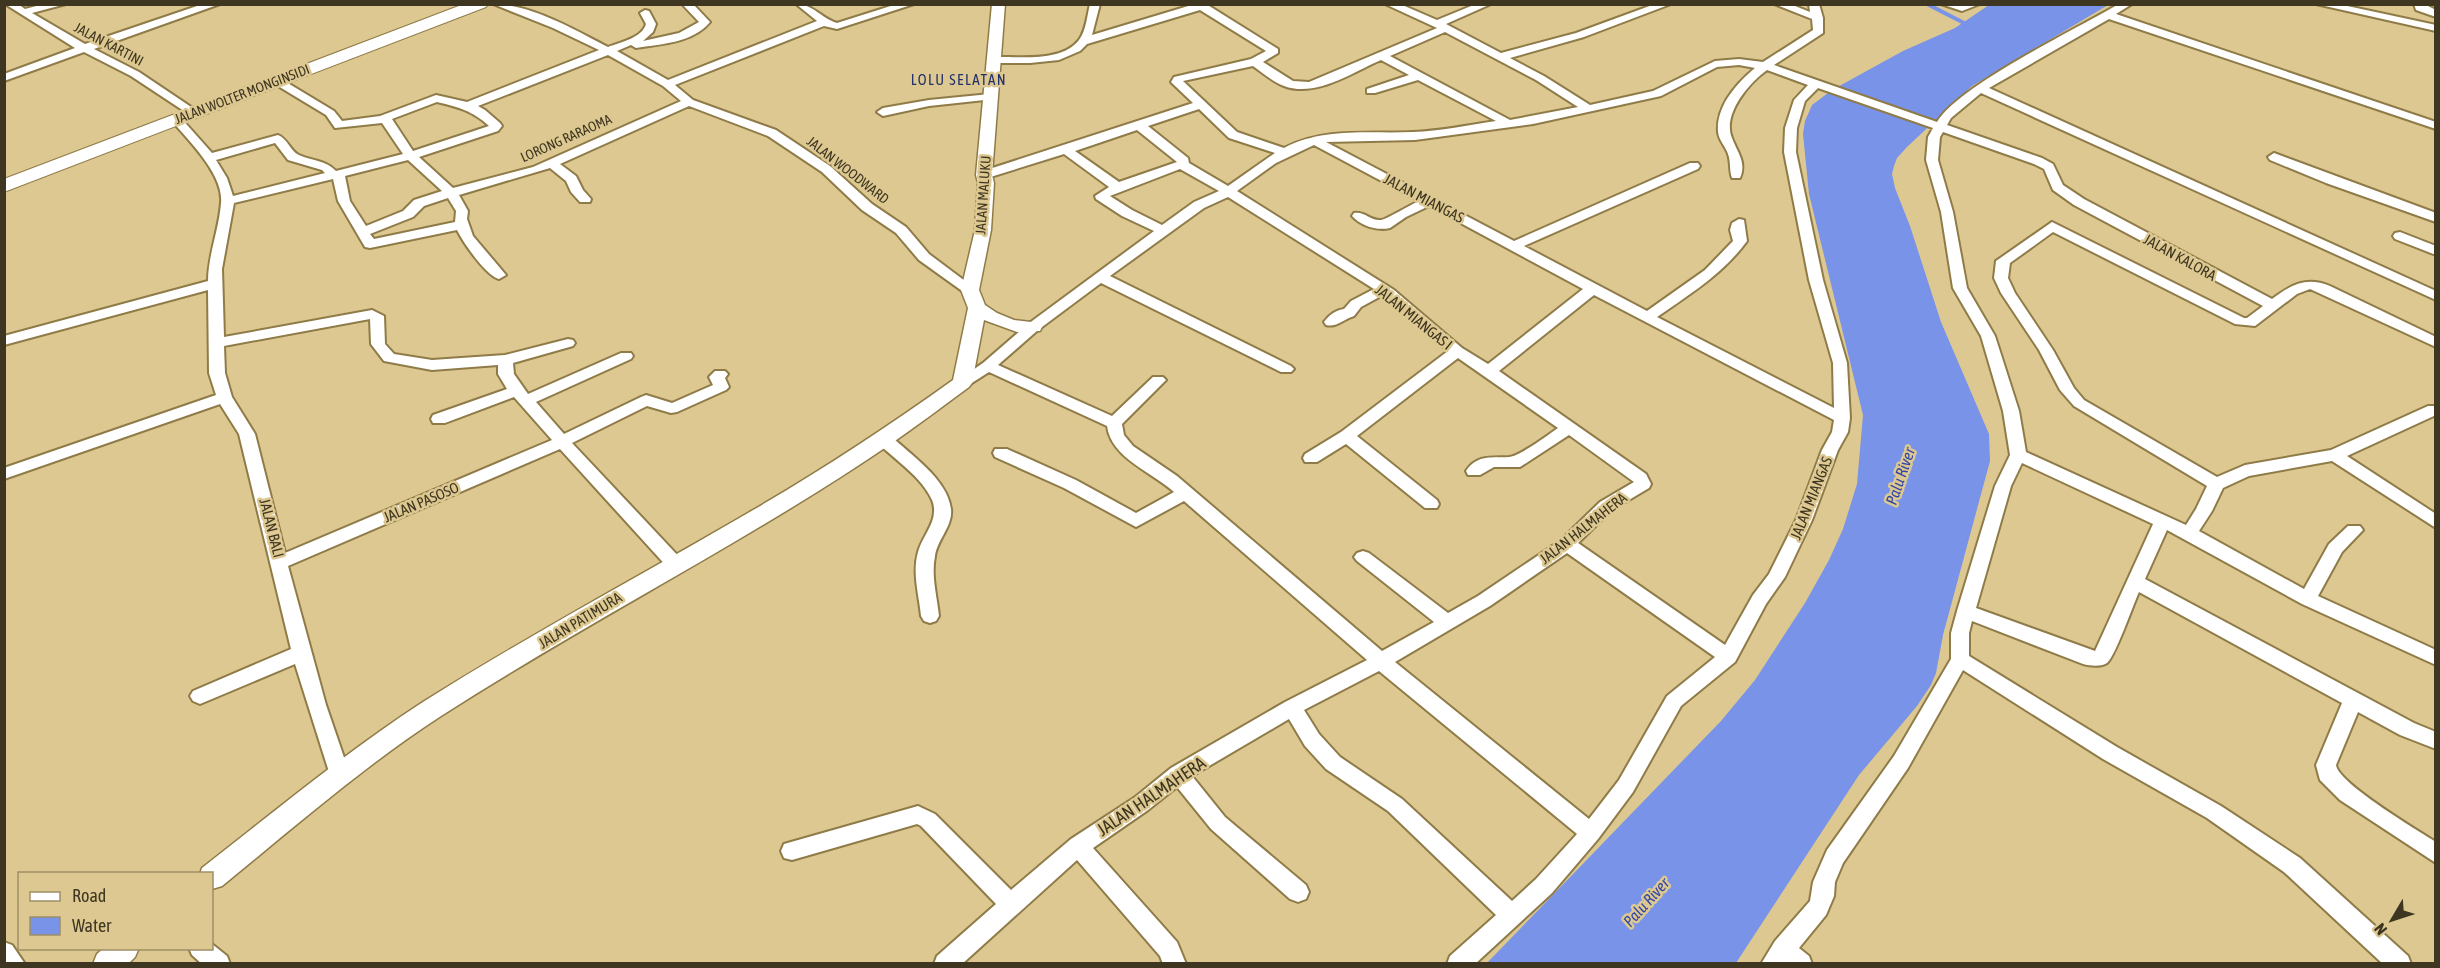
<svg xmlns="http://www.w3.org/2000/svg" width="2440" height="968" viewBox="0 0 2440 968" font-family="'Asap Condensed',sans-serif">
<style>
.water{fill:#7893e8}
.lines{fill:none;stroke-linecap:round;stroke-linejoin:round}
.stream{stroke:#7893e8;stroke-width:4}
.minor-casing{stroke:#8f7b47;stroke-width:4}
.major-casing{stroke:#8f7b47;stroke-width:3}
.highway-casing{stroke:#8f7b47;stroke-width:2}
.minor{fill:#fff;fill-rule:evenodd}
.major{fill:#fff;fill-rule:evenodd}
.highway{fill:#fff;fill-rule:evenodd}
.labels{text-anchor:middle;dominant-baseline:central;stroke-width:5;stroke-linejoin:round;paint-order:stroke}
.far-street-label{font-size:14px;fill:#3e3620;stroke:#ddc891}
.far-quarter-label{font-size:15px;letter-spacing:1.5px;fill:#223169;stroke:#ddc891}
.street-label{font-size:15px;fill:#3e3620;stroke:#ddc891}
.water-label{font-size:16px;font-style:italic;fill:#3045a8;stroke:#ddc891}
.near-street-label{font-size:18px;fill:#3e3620;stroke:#ddc891}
</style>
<rect width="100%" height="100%" fill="#ddc891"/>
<polygon class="water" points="1989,5 2108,5 1972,86 1907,147 1897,158 1894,166 1892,174 1895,188 1910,226 1941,322 1989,434 1990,461 1943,635 1936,673 1931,685 1917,706 1859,775 1736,963 1486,964 1721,721 1755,680 1805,603 1829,560 1843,529 1857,484 1863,415 1809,194 1803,134 1805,121 1812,105 1832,90 1903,51 1955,28"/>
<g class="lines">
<polyline class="stream" points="1927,4 1968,25"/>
<g class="minor-casing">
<g id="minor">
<polygon points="5,4 18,4 25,9 44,4 66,4 32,13 85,44 203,4 220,4 94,49 139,72 200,113 198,115 190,115 131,76 84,52 4,81 4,74 75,48"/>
<path d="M493,4C531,4 575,30 608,47C621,42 642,38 646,24L640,13L645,10L649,11L656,24L653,32L643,41L679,33L699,22L682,4H693L710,22C693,43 661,44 636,48L631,45L617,51L668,80L817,21L796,4C813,4 821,18 837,23L897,4H914L837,29L824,26L675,85L693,100L776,130L830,166L872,204L906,227L929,254L977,290L975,293H965L919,260L896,233L862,210L822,172L768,136L689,106L560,164L576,176L583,190L591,199L590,202H580L571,192L566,181L550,168L459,195L468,211L467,219L473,236L506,275L499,279C486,276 463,242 457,230L370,248L365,247L338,201L333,179L234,203L222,269L224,337L372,310L384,316L385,344L394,354L432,360L505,355L568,339L573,340L575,343L573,346L513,363L514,374L528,394L621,353H631L633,356L631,359L536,402L564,434L641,397L646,395L672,403L713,385L709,377L715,371H725L728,374L725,378L729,387L726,390L677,412L671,413L647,406L572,443L682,560L685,565L682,570L676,571L670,570L560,449L288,566L326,705L350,775L347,781L340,783L333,781L330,775L295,664L200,704L193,701L190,696L193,691L291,649L239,434L220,404L4,479V468L216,395L209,373L208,290L4,345V336L208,281C208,255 219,230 221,203C224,175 189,141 172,121V117H180L212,153L278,135C288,139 290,151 299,155C312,161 326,160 336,171L403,154L382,123L335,128L326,115L273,83V79H281L334,111L342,121L380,116L436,95L467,102L599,50L553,28ZM608,55L663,86L681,101L533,167L453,188L419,157L498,131L502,126L500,123L485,110L478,106ZM437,102C458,107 473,111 489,126L413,151L392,119ZM275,143L288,160L322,170L325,173L233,196L227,178L216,160ZM408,160L442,191L414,200L403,211L366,226L350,201L345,176ZM448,198L456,211L455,222L374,239L370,234L413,217L424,206ZM370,319L371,344L384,361L432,370L498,365V374L507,389L433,415L431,419L433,423H445L514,397L552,440L285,553L255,434L232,397L225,373L224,346Z"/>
<path d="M1090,4H1100L1092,35L1195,4H1206L1278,49V53L1263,62L1293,81L1309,82L1437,28L1385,4H1400L1437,20L1476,4H1491L1446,24L1501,53L1576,33L1655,4H1671L1584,37L1510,58L1544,76L1590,105L1653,91L1715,61L1739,59L1763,62L1813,30L1812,19L1774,4H1790L1810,12L1809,4H1819L1823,18V33L1774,65L1937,122C1958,86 2078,28 2119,4H2132L2116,14L2436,122V129L2109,19L1989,88L2436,291V300L1981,93L1951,118L1947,125L2042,158L2053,164L2063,185L2084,199L2272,299C2291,285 2306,276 2330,286L2436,337V347L2310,289L2297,294L2255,326L2235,324L2053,232L2010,263L2008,278L2015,293L2053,350L2074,388L2084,400L2217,477L2245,465L2331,450L2428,406H2436V415L2347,456L2436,514V528L2332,461L2249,476L2223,488L2212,511L2199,531L2304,589L2329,544L2348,526H2360L2363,530L2342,552L2318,596L2436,650V665L2302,604L2167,530L2145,579L2414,723L2436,732V749L2400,735L2358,712L2336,765C2338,783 2417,830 2436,842V863L2340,800L2320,780L2316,765L2342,703L2139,592C2133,605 2115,657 2107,663C2101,667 2090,666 2083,664L1972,621L1969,633V656L2117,747L2221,806L2300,858L2408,956L2411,964H2383L2284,872L2207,818L2103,759L1963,670L1908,768L1843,863L1835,882L1834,896L1826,915L1799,948L1809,956L1812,964H1761L1775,941L1810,901L1813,882L1827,850L1894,756L1951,659V633L1957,611L1995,486L2010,455L2003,411L1981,336L1953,288L1941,212L1926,160L1928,137L1933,128L1818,88L1805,101L1797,128L1796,152L1823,280L1847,363L1850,418L1848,432L1838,450L1812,520L1785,577L1766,604L1735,662L1681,706L1633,792L1598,839L1552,893L1475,964H1447L1450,956L1496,915L1388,811L1326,769L1305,746L1289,719L1192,776L1225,817L1306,885L1309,892L1306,899L1298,902L1290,899L1211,829L1177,787L1148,810L1093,848L1177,942L1186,964H1163L1160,956L1077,860L962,964H934L937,956L996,904L921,826L917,824L792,860L784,858L781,851L784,844L918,806L935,814L1011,890L1071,839L1134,798L1171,768L1285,702L1367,660L1184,501L1136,527L1064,488L995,457L993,453L995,449H1007L1076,480L1136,513L1174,492C1152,472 1111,458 1107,426L989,372L967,386H957L954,383L983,363L1028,324L1154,231L1122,216L1096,199L1095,196L1109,187L1064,154L984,179L980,178L978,175L980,172L1193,103L1173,84L1171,82L1174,77L1251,59L1266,51L1200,10L1087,44L1080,51L1059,60L1030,63H994L988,60L994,57C1019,56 1061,63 1079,40C1086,31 1087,16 1090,4ZM1445,32L1536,80L1578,107L1510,120L1390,56ZM1381,60L1409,75L1367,89V93H1375L1418,80L1496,121C1469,125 1440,131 1413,132C1369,134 1324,127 1284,148L1237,132L1183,81L1253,66C1263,73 1273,82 1284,86C1316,98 1353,72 1381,60ZM1739,65L1755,68C1737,83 1716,106 1718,132C1719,141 1726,147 1728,154C1731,162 1729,170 1732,178H1740C1747,162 1737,152 1732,138C1722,114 1749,83 1767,70L1808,85L1794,100L1785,128L1784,152L1809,280L1833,363L1834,408L1657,317C1690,294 1723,274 1747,241L1744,220L1739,219L1732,223L1730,230L1733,241L1705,270L1647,311L1524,246L1698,169L1700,166L1698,163H1690L1514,241L1326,142L1415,140L1533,124L1661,96L1717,67ZM1199,109L1229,138L1275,153L1228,186L1189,163L1188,158L1148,126ZM1137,130L1177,162L1119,182L1075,151ZM1943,132L2034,164L2044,169L2053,190L2074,205L2263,306L2247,318H2244L2052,222L1996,261L1994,278L2001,293L2039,350L2060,390L2074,406L2207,486L2196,509L2186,525L2026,452L2019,411L1995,336L1967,288L1953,212L1938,160L1940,137ZM1314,145L1419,201C1412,204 1385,220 1381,220C1370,221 1365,211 1354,213L1352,216C1361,226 1377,231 1390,228L1406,217L1429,206L1583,289L1488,364L1462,348L1394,290L1237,191L1276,163ZM1180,169L1219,191L1194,202L1162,225L1132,210L1110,196ZM1228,197L1374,289L1351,301L1344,309C1336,310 1329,315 1324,322L1326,325C1336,328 1344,319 1354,316L1361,307L1383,295L1448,351L1341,432L1305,454L1303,458L1305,462H1317L1346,444L1425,508H1437L1439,504L1437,500L1357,436L1458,358L1558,428C1548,435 1520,456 1509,457C1493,458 1477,454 1466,471L1468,475H1480L1494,467H1520L1569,435L1634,482L1600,502L1561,540L1478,596L1448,613L1369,553L1363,551L1357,553L1354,557L1357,561L1434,622L1382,651L1177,476L1133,446L1124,435L1122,424L1166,380L1163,377H1153L1112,416L998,365L1038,330L1101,283L1281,372H1291L1294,369L1291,366L1110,276L1204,208ZM1594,295L1834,420L1832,432L1822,450L1796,520L1769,574L1753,595L1725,645L1578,543L1612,510L1649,488L1651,484L1646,474L1499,371ZM2022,463L2153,524L2095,651L1976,608L2011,486ZM1567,553L1715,657L1667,696L1619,780L1589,819L1395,662L1490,606ZM1379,671L1577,834L1536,879L1512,901L1402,799L1340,757L1319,734L1304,710Z"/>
<polygon points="1941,4 1980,4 1962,11"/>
<polygon points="2316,4 2338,4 2436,25 2436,31"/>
<polygon points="2414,4 2424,4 2436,10 2436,17 2416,10"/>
<polygon points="990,94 994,95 994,99 929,106 883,116 877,112 883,108 929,100"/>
<polygon points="2274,153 2436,213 2436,222 2326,183 2270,160 2268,157"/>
<polygon points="2400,232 2436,246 2436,255 2395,239 2393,236 2395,233"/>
<path d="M884,434L890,435C910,455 947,478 951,509C953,526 937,540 935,556C931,576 937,596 939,616L936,621L930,623L924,621L921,616C919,595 912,573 918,552C923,534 940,520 932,500C922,477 895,460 878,443L876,439L878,435Z"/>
<polygon points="4,942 12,945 25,964 4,964"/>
<polygon points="212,944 227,956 230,964 202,964 192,955 189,948 212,948"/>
</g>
</g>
<g class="major-casing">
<g id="major">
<path d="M992,4H1005L992,175L994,183L991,230L979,290L985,305L997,313L1014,320L1040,323L1042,327L1040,331L1017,332L984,320L972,383L969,387C943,406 918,425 892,443C747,542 588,621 441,716C364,766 293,828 222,886L212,889V874H200L202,868C274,812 346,752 423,702C529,635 640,576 748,513C819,472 886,428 953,380L968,308L961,290L975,230L978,183L976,175Z"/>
<polygon points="104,948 139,948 135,957 128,964 93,964 97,954"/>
</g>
</g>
<g class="highway-casing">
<polygon id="highway" points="464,4 488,4 486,7 4,192 4,179"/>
</g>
<use href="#minor" class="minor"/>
<use href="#major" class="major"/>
<use href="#highway" class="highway"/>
</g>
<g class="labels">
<g class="far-street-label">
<text transform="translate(109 44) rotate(28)">JALAN KARTINI</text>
<text transform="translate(242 94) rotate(-21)">JALAN WOLTER MONGINSIDI</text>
<text transform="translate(566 138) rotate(-24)">LORONG RARAOMA</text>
<text transform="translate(848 170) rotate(38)">JALAN WOODWARD</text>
<text transform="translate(983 195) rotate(-86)">JALAN MALUKU</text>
</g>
<g class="far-quarter-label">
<text x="959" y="79">LOLU SELATAN</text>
</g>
<g class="street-label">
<text transform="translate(1424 198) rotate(28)">JALAN MIANGAS</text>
<text transform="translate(2180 257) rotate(29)">JALAN KALORA</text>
<text transform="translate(1414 317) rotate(39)">JALAN MIANGAS I</text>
<text transform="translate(1811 498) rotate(-68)">JALAN MIANGAS</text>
<text transform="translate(421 502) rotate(-23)">JALAN PASOSO</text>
<text transform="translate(272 528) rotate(76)">JALAN BALI</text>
<text transform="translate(1583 528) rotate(-38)">JALAN HALMAHERA</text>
<text transform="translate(580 620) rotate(-31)">JALAN PATIMURA</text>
</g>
<g class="water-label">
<text transform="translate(1900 476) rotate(-71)">Palu River</text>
<text transform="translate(1646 902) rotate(-48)">Palu River</text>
</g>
<g class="near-street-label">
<text transform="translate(1151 796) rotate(-34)">JALAN HALMAHERA</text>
</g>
</g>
<rect width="2440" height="968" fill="none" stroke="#3e3620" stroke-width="12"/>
<rect x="18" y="872" width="195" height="78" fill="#ddc891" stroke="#9d8e64" stroke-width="1.5"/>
<rect x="30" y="892" width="30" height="9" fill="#ffffff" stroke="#9d8e64" stroke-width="1.5"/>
<text x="72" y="902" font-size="18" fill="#3e3620">Road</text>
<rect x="30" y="917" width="30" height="18" fill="#7893e8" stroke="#9d8e64" stroke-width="1.5"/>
<text x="72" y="932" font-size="18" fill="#3e3620">Water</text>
<g transform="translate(2392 920) rotate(231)" stroke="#ddc891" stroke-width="4.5" paint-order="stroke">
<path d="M0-4.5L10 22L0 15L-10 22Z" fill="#3e3620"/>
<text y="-9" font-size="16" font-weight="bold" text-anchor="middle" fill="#3e3620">N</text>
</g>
</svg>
